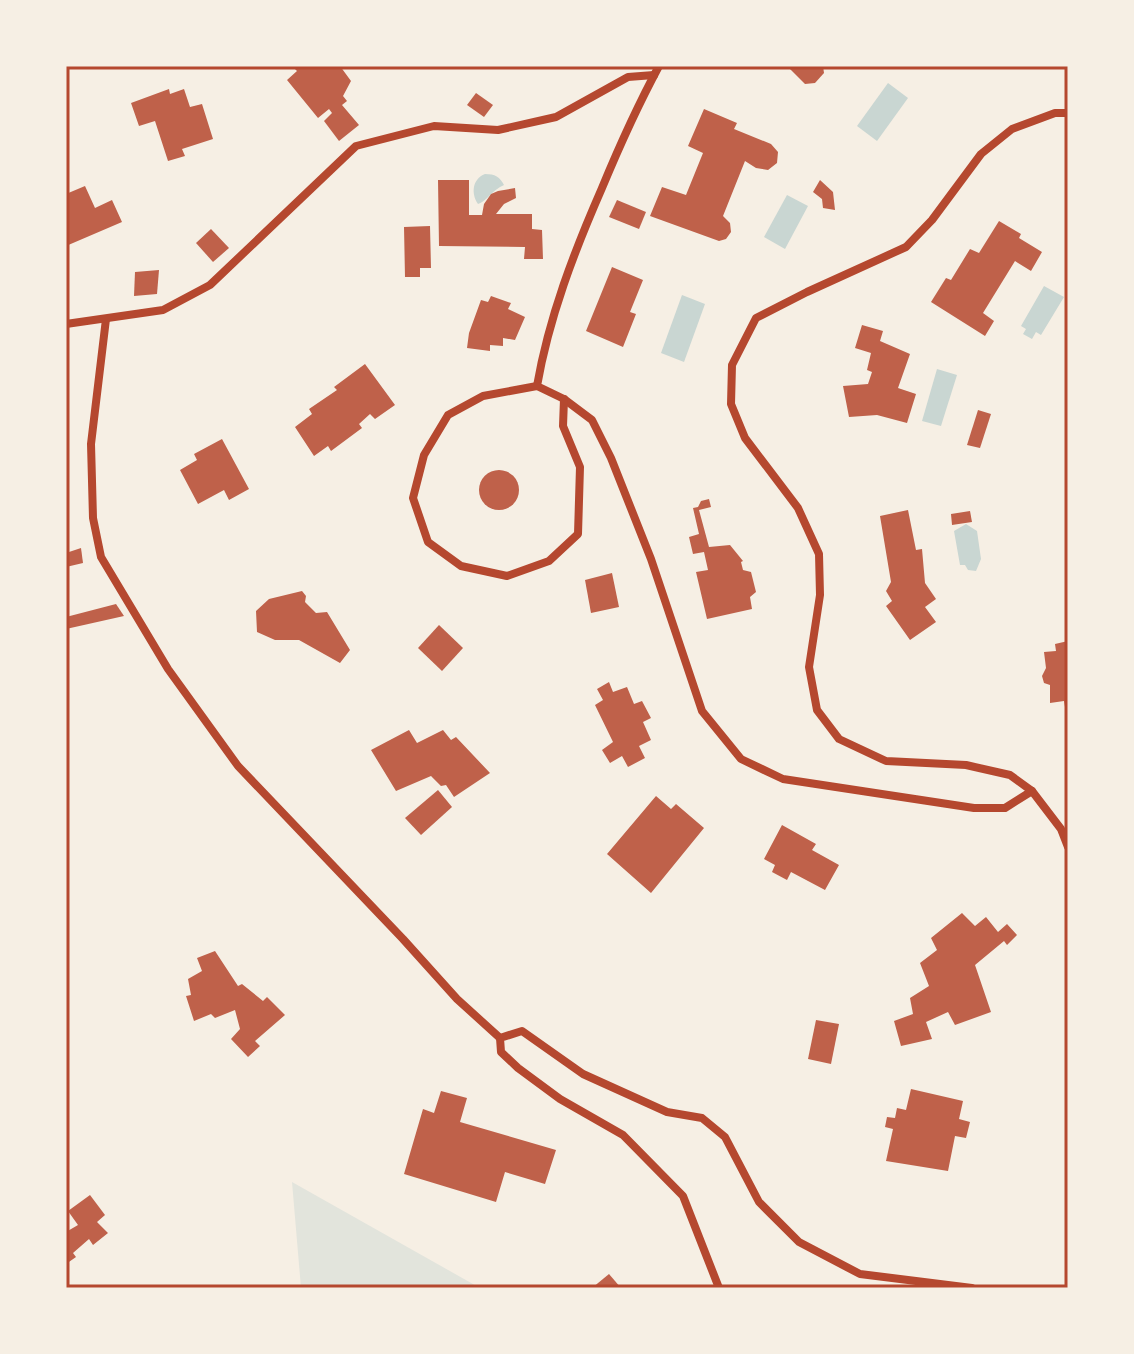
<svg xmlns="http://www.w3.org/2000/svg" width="1134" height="1354" viewBox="0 0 1134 1354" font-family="'Fira Sans',sans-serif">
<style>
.green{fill:#e2e4dc}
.water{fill:#c9d6d2}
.building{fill:#bf614a}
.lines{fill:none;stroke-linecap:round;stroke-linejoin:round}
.minor{stroke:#b5482f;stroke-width:8}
.neatline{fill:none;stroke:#b5482f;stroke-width:3}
</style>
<rect width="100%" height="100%" fill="#f6efe4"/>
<polygon class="green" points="292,1182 480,1288 301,1288"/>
<g class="water">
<polygon points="888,83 908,98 877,141 857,126"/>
<path d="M485,174C495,174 500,177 504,185C493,189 486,202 478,204C471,194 472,179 485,174Z"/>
<polygon points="787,195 808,206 785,249 764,237"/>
<polygon points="1044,286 1064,297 1041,335 1036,332 1032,339 1023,334 1026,329 1021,326"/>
<polygon points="682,295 705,304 684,362 661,353"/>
<polygon points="937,369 957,375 941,426 922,421"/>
<polygon points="966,524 977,531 981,559 976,571 968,570 965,565 960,565 954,531"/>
</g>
<g class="building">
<polygon points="292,66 340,66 351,81 343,96 347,101 342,105 359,125 339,141 324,121 332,113 329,109 318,118 287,80 297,71"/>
<polygon points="787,66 823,66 824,73 815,83 805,84"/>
<polygon points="169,89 170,94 184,89 190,107 202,104 213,139 182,149 185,156 168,161 155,121 139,126 131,103"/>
<polygon points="476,93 493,105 484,117 467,105"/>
<polygon points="704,109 737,123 734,129 771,144 778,152 777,163 768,170 756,168 745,161 723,216 730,223 731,232 726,239 719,241 650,216 662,187 686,195 703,153 688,146"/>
<polygon points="438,180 469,180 469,215 482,215 484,204 491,194 498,191 515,188 516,198 504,204 496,214 532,214 532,229 542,230 543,259 524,259 525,247 439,246"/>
<polygon points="820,180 833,192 835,210 823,208 822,199 813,192"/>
<polygon points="85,186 95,208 112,200 122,222 66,246 66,194"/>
<polygon points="617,200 646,212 639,229 609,217"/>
<polygon points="999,221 1021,234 1019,238 1042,252 1031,271 1015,261 983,313 994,321 985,336 931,302 946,278 951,280 970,249 979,253"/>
<polygon points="430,226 431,268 420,268 420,277 405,277 404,227"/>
<polygon points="211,229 229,248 213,262 196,243"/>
<polygon points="612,267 643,280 630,312 636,314 623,347 586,331"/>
<polygon points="159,270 157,294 134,296 135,272"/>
<polygon points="491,296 511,303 508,309 525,317 515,340 503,338 503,346 490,345 490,351 467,348 469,333 481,300 488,302"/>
<polygon points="862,325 883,331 880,341 910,354 898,388 916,394 907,423 877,415 849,417 843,386 868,384 872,372 867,370 871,353 855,348"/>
<polygon points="365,364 395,405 375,419 370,414 359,424 362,428 331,451 328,446 314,456 295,427 312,414 309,409 337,390 334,387"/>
<polygon points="978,410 991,414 980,448 967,445"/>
<polygon points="222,439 249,489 229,500 224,490 198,504 180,470 197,460 194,454"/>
<circle cx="499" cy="490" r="20"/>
<polygon points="709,499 711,507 699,510 709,547 730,545 743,561 741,562 743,570 751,572 756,592 750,597 752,609 707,619 696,572 708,570 704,552 693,554 689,537 699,534 693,508 698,507 701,501"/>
<polygon points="908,510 916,550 922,549 925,583 936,599 925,607 936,622 910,640 886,606 892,601 886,591 891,582 880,516"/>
<polygon points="970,511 972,522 952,525 951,514"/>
<polygon points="81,548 83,563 66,567 66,553"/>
<polygon points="612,573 619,607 591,613 585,580"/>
<polygon points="302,591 306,596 305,602 316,613 327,612 350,650 340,663 299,640 275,640 257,632 256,611 269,599"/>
<polygon points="116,604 124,616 66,629 66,617"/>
<polygon points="439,625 463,648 442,671 418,648"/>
<polygon points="1068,641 1068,707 1065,707 1064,701 1050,703 1050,685 1044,683 1042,676 1046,668 1044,652 1056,651 1055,644"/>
<polygon points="609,682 613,692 627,687 634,704 642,701 651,718 643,722 651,740 639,746 645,758 628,767 622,756 610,763 602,750 613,742 595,705 603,700 597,689"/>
<polygon points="409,730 417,743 443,730 451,740 456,737 490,773 454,797 446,785 441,786 431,776 396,791 371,750"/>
<polygon points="438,790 452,807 421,835 405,818"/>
<polygon points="656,796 671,809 676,804 704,828 651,893 607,854"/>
<polygon points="782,825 816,844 812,850 839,865 825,890 791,872 787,880 772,872 775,865 764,859"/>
<polygon points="962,913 975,926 986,917 998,932 1007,924 1017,935 1007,945 1004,941 975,965 991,1012 955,1025 948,1012 926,1022 932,1039 901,1046 894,1021 913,1014 910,998 929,986 920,963 937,950 931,938"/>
<polygon points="215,951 238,986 242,984 263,1001 267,997 285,1015 255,1041 260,1046 248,1057 231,1039 240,1029 235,1010 215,1018 211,1014 194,1021 186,996 191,995 188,979 202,971 197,958"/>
<polygon points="816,1020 839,1024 831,1064 808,1059"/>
<polygon points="911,1089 963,1101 959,1119 970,1122 966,1138 955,1136 948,1171 886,1161 893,1129 885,1127 887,1117 895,1118 897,1108 906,1110"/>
<polygon points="441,1091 467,1098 460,1122 556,1150 545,1184 505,1172 496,1202 404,1174 423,1109 434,1113"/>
<polygon points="90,1195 105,1215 97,1222 108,1233 93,1245 89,1239 73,1253 76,1257 66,1264 66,1232 78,1225 68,1211"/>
<polygon points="609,1274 621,1288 592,1288"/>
</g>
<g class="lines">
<g class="minor">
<path d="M659,66C638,105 619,147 602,188C574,252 549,317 537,386L564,399L592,420L611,458L651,559L702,711L741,759L783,779L974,808H1005L1032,791"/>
<polyline points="1068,113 1055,113 1012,129 981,154 932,220 906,247 807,292 756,318 732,365 731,404 745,438 798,508 819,554 820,595 809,667 817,710 839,739 886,761 966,765 1010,775 1032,791 1061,829 1068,847"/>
<polyline points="106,319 91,444 93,518 101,557 168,669 238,766 403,939 457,999 500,1038"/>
<polyline points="66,324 163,310 210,285 356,146 434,126 498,130 556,117 628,77 654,75"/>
<polyline points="537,386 483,396 448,415 424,455 413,498 428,542 461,566 507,576 549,561 578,534 580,467 563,426 564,399"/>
<polyline points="719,1288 683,1196 623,1135 560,1099 518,1068 501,1052 500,1038 522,1031 583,1074 667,1112 702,1118 725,1137 759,1202 799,1242 860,1274 972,1288"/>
</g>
</g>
<rect width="1134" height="1354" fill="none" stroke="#f6efe4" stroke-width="136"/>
<rect x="68" y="68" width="998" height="1218" class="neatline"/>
</svg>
